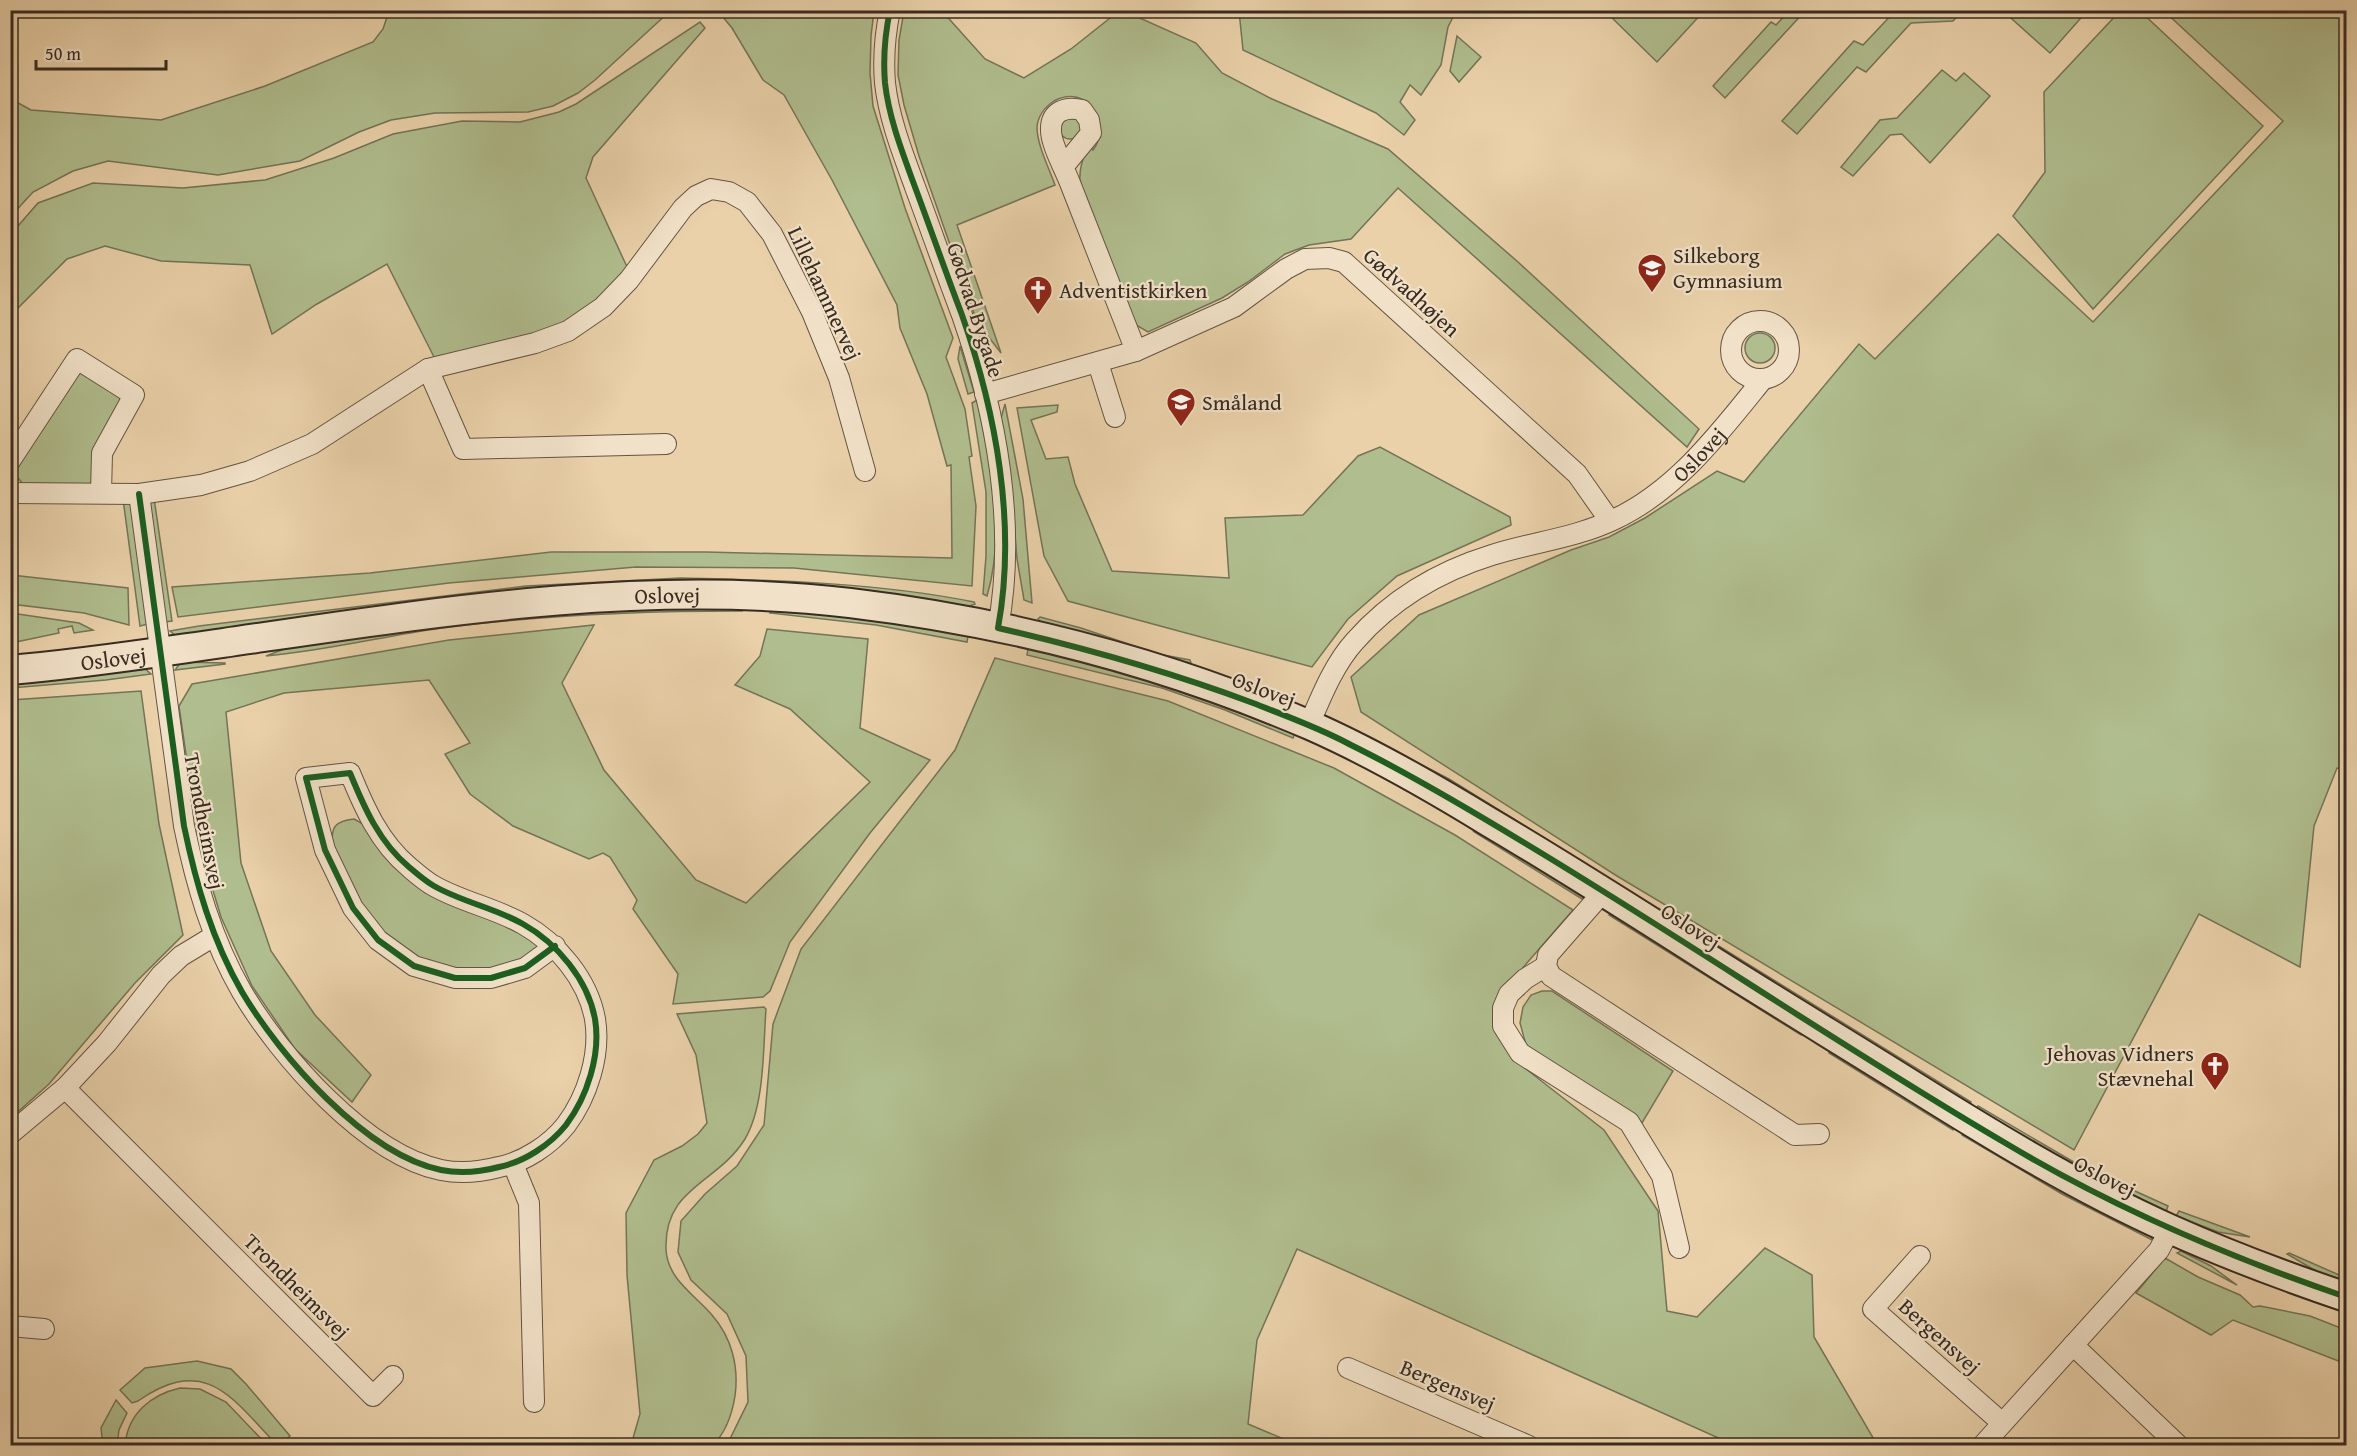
<svg xmlns="http://www.w3.org/2000/svg" width="2357" height="1456" viewBox="0 0 2357 1456" font-family="'Gentium Book Plus',serif">
<style>
.green{fill:#b0bd8e;stroke:#747458;stroke-width:1.5}
.lines{fill:none;stroke-linecap:round;stroke-linejoin:round}
.street-casing{stroke:#645443;stroke-width:22}
.secondary-casing{stroke:#382b21;stroke-width:32}
.street{stroke:#f1e1c8;stroke-width:20}
.secondary{stroke:#f1e1c8;stroke-width:28}
.cycleway-casing{stroke:#f1e1c8;stroke-width:10}
.cycleway{stroke:#1b5e20;stroke-width:6}
.labels{text-anchor:middle;dominant-baseline:central;stroke-width:4.5;stroke-linejoin:round;paint-order:stroke}
.poi-label{font-size:22px;fill:#382b21;stroke:#f1e1c8;text-anchor:start}
.street-label{font-size:22px;fill:#382b21;stroke:#f1e1c8}
</style>
<rect width="100%" height="100%" fill="#ead1aa"/>
<filter id="stains"><feTurbulence type="fractalNoise" baseFrequency=".00333" numOctaves="4"/><feColorMatrix values="0 0 0 0 .2 0 0 0 0 .09 0 0 0 0 .02 0 0 0 .5 -.17"/></filter>
<radialGradient id="worn" r=".72"><stop offset=".6" stop-color="#630" stop-opacity="0"/><stop offset="1" stop-color="#630" stop-opacity=".3"/></radialGradient>
<g class="green">
<polygon points="1896,10 1962,11 1953,21 1911,23 1866,72 1857,67 1797,134 1782,121 1854,41 1863,45"/>
<polygon points="389,11 670,11 595,80 578,93 553,106 528,112 435,113 391,120 359,132 300,161 218,175 108,161 73,171 33,192 11,216 11,99 31,110 161,120 265,86 373,42 383,29"/>
<polygon points="718,11 874,11 871,36 870,73 873,106 905,208 953,338 946,357 965,409 972,456 969,457 976,506 972,586 794,568 636,567 449,583 178,617 172,587 370,573 551,552 706,552 952,558 951,465 947,466 927,394 900,328 897,305 832,180 784,95 763,80 732,28"/>
<path d="M904,11H942L985,59L1024,78L1071,49L1119,11H1124L1196,43L1222,73L1272,99L1388,149L1518,262L1699,429L1687,447L1398,188L1351,239L1309,245L1285,254L1248,282L1222,298L1148,332L1136,325L1080,184C1079,169 1082,159 1089,146L1093,150C1113,123 1087,83 1054,101C1045,107 1038,116 1037,127C1037,145 1049,168 1055,185L957,225L1001,353L977,322L919,156L904,105L898,75L899,40Z"/>
<polygon points="1239,11 1239,10 1456,11 1448,27 1441,65 1421,95 1410,85 1400,102 1415,120 1404,135 1376,113 1243,50"/>
<polygon points="1605,11 1704,11 1657,62"/>
<polygon points="1789,11 1805,11 1725,98 1713,86 1771,22 1776,25"/>
<polygon points="2003,11 2087,11 2050,53"/>
<polygon points="2120,11 2140,11 2263,126 2093,309 2013,216 2045,172 2044,92"/>
<polygon points="2164,11 2346,11 2346,769 2337,768 2314,826 2300,967 2199,914 2074,1150 1617,876 1361,712 1351,677 1419,615 1571,550 1609,537 1645,518 1717,471 1744,482 1859,344 1875,359 1998,234 2093,322 2283,121"/>
<polygon points="700,22 705,28 593,157 586,178 628,269 608,292 573,320 530,337 435,359 387,264 317,304 272,334 250,265 161,261 105,246 67,259 18,308 11,302 11,234 38,203 93,183 183,188 265,180 334,158 393,134 462,121 520,122 559,112 576,104"/>
<polygon points="1457,36 1481,57 1459,82 1450,71"/>
<polygon points="1942,70 1956,81 1964,73 1990,96 1930,163 1902,134 1890,135 1853,176 1841,167 1880,120 1897,118"/>
<circle cx="1070" cy="128" r="11"/>
<circle cx="1760" cy="348" r="15"/>
<polygon points="960,346 974,392 968,394 958,359"/>
<polygon points="79,373 86,374 119,396 121,403 93,480 89,486 24,485 12,471 66,384"/>
<path d="M977,400C991,463 1006,532 987,596L983,594L986,556V492L972,403Z"/>
<polygon points="1005,404 1023,499 1032,603 1024,600 1017,559 1011,489 1001,418"/>
<polygon points="1058,405 1057,412 1031,420 1046,459 1068,457 1075,484 1112,571 1229,578 1225,518 1303,515 1358,456 1380,447 1510,517 1511,525 1397,576 1348,619 1312,667 1068,601 1044,556 1017,408"/>
<polygon points="154,498 172,621 164,622 148,505"/>
<polygon points="123,499 131,505 148,624 140,626"/>
<polygon points="11,575 128,588 129,625 84,613 11,604"/>
<path d="M680,578C776,580 880,583 974,602L975,604L967,607L804,590L176,636L170,631L199,626L526,586Z"/>
<path d="M735,607L741,611C641,611 541,615 442,628C383,636 325,651 266,656L292,646L518,613Z"/>
<polygon points="774,608 849,614 968,636 967,642 876,625 770,613"/>
<polygon points="11,613 79,623 93,630 74,633 72,626 58,629 59,633 11,643"/>
<polygon points="1040,617 1081,628 1158,654 1190,660 1191,663 1151,656 1042,623 1038,619"/>
<polygon points="594,625 562,683 604,770 696,880 746,903 870,782 790,709 735,685 760,656 767,629 868,639 860,728 930,760 870,833 790,942 770,991 763,997 673,1004 678,974 633,909 637,900 610,857 603,853 589,859 513,826 470,794 445,754 470,743 429,680 284,693 226,712 241,863 271,951 315,1015 371,1075 352,1102 295,1049 252,986 221,917 199,844 179,706 192,684 449,640"/>
<polygon points="1028,649 1077,659 1160,682 1295,733 1293,738 1225,710 1162,688 1027,655"/>
<polygon points="995,658 1168,701 1334,768 1455,835 1573,910 1500,994 1494,1027 1512,1058 1604,1130 1658,1211 1667,1311 1697,1317 1765,1248 1812,1275 1814,1337 1875,1441 1869,1446 1734,1445 1297,1249 1257,1340 1248,1424 1298,1445 727,1445 748,1402 746,1356 727,1314 691,1280 678,1252 681,1221 705,1194 737,1166 764,1125 773,1024 801,949 955,750"/>
<polygon points="181,662 225,663 225,664 175,670"/>
<polygon points="143,667 151,674 106,680 11,688 11,680"/>
<polygon points="141,691 159,824 183,935 135,983 49,1084 11,1118 11,700"/>
<polygon points="1364,735 1449,779 1971,1102 1967,1107"/>
<path d="M354,819L365,825L375,841L530,936L540,945L520,963L486,971L456,972L398,950L366,915L333,847C330,827 335,821 354,819Z"/>
<polygon points="1473,831 1512,849 1585,895 1582,899"/>
<polygon points="1613,913 1803,1030 1801,1035 1609,915"/>
<polygon points="1542,991 1552,991 1673,1071 1642,1123 1526,1045 1520,1023 1523,1007 1531,995"/>
<path d="M764,1007L766,1009C763,1048 765,1105 745,1139C717,1184 664,1187 666,1249C667,1279 695,1295 712,1315C732,1338 739,1367 735,1396C732,1415 726,1432 713,1445H631L640,1414L627,1275L626,1213L654,1160L682,1146L698,1134L707,1123L696,1055L677,1014Z"/>
<polygon points="1832,1048 1955,1125 1953,1130 1829,1053"/>
<polygon points="1978,1106 2084,1168 2168,1206 2166,1212 2072,1168 1974,1111"/>
<polygon points="1962,1129 2151,1235 2152,1240 2062,1194 1962,1135"/>
<polygon points="2179,1211 2250,1237 2218,1232 2176,1216"/>
<polygon points="2181,1251 2211,1266 2237,1285 2177,1253"/>
<polygon points="2289,1253 2346,1278 2346,1283 2316,1271 2287,1254"/>
<polygon points="2165,1258 2198,1277 2240,1295 2253,1307 2260,1306 2310,1316 2346,1330 2346,1364 2233,1320 2211,1335 2136,1293"/>
<path d="M197,1361L231,1369L246,1384L290,1436L280,1445H277C231,1397 206,1354 138,1401L132,1403L120,1390L145,1368Z"/>
<path d="M180,1388L200,1389L226,1402L267,1445H125C128,1414 150,1395 180,1388Z"/>
<polygon points="116,1400 127,1413 119,1430 117,1445 103,1445 101,1428"/>
</g>
<g class="lines">
<g class="street-casing">
<g id="street">
<path d="M890,10C885,34 883,59 885,83C889,119 903,154 915,187C931,230 946,273 962,315C996,412 1017,525 998,628"/>
<path d="M1064,166L1091,133L1089,120L1082,110C1066,106 1050,111 1051,131C1051,144 1065,170 1070,183C1092,239 1114,295 1136,351"/>
<circle cx="1760" cy="350" r="29"/>
<polyline points="1098,363 1115,417"/>
<polyline points="428,369 463,449 666,444"/>
<polyline points="985,394 1136,351 1234,307 1286,269 1305,259 1329,258 1344,262 1577,474 1610,521"/>
<polyline points="10,461 77,359 134,395 102,453 101,493"/>
<polyline points="10,493 139,494 201,485 250,471 312,444 428,369 535,343 568,331 603,307 629,280 683,208 696,196 711,189 729,192 747,202 772,234 812,312 839,378 865,471"/>
<path d="M139,494L184,826C196,884 212,940 242,992C280,1056 365,1154 441,1170C461,1174 480,1172 499,1167C524,1162 550,1145 566,1125C587,1097 601,1055 595,1019C588,980 557,943 523,924C495,908 462,902 434,886C425,881 416,873 409,867C379,842 364,807 350,773L306,778L325,850L353,908L378,940L414,966L455,978H491L525,968L555,946"/>
<path id="s1" d="M1309,725C1321,697 1334,664 1355,641C1392,599 1440,571 1492,555C1533,542 1576,538 1615,519C1677,490 1721,431 1763,379"/>
<polyline points="1604,891 1548,955 1546,966 1551,976 1795,1135 1819,1134"/>
<polyline points="1546,966 1525,979 1509,994 1503,1008 1503,1026 1520,1053 1629,1122 1662,1176 1679,1248"/>
<polyline points="65,1088 373,1396 393,1376"/>
<polyline points="10,1134 65,1088 107,1043 161,975 181,956 214,936"/>
<polyline points="513,1164 529,1203 534,1402"/>
<polyline points="1920,1256 1873,1309 2001,1422"/>
<polyline points="10,1326 44,1329"/>
<polyline points="2073,1345 2179,1446"/>
<polyline points="1348,1368 1529,1446"/>
<polyline points="1982,1446 2159,1250 2170,1229"/>
</g>
</g>
<g class="secondary-casing">
<g id="secondary">
<path id="s2" d="M10,670C82,664 152,653 223,643C430,613 641,578 850,603C1008,622 1166,663 1312,726C1373,753 1432,787 1489,822C1565,867 1639,914 1714,962C1774,1000 1835,1037 1896,1075C1985,1131 2074,1186 2170,1229C2228,1255 2287,1277 2346,1297"/>
</g>
</g>
<use href="#street" class="street"/>
<use href="#secondary" class="secondary"/>
<g class="cycleway-casing">
<g id="cycleway">
<path d="M890,10C885,34 883,59 885,83C889,119 903,154 915,187C931,230 946,273 962,315C996,412 1017,525 998,628C1085,648 1170,672 1253,703C1286,716 1320,728 1351,745C1410,774 1467,808 1523,842C1686,940 1843,1048 2007,1144C2114,1208 2229,1257 2346,1297"/>
<path d="M139,494L184,826C196,884 212,940 242,992C280,1056 365,1154 441,1170C461,1174 480,1172 499,1167C524,1162 550,1145 566,1125C587,1097 601,1055 595,1019C588,980 557,943 523,924C495,908 462,902 434,886C425,881 416,873 409,867C379,842 364,807 350,773L306,778L325,850L353,908L378,940L414,966L455,978H491L525,968L555,946"/>
</g>
</g>
<use href="#cycleway" class="cycleway"/>
</g>
<defs>
<g id="school-pin" transform="scale(1.5)"><path d="M0 17L-7.5 6A9.5 9.5 0 1 1 7.5 6Z" fill="#8f2418" stroke="#f1e1c8"/><path d="M0-5L7-2L0 1L-7-2ZM-4 1L0 2.5L4 1V4Q0 6-4 4Z" fill="#fff"/></g>
<g id="church-pin" transform="scale(1.5)"><path d="M0 17L-7.5 6A9.5 9.5 0 1 1 7.5 6Z" fill="#8f2418" stroke="#f1e1c8"/><path d="M-1.2-6h2.4v3.5h3.3v2.4h-3.3V6h-2.4V-.1h-3.3v-2.4h3.3Z" fill="#fff"/></g>
</defs>
<g fill-rule="evenodd">
<use href="#school-pin" x="1652" y="268"/>
<use href="#church-pin" x="1038" y="290"/>
<use href="#school-pin" x="1181" y="402"/>
<use href="#church-pin" x="2215" y="1066"/>
</g>
<g class="labels">
<g class="poi-label">
<text x="1673" y="255">Silkeborg<tspan x="1673" dy="25">Gymnasium</tspan></text>
<text x="1059" y="290">Adventistkirken</text>
<text x="1202" y="402">Småland</text>
<text x="2194" y="1053" text-anchor="end">Jehovas Vidners<tspan x="2194" dy="25">Stævnehal</tspan></text>
</g>
<g class="street-label">
<text transform="translate(1412 292) rotate(42)">Gødvadhøjen</text>
<text transform="translate(825 293) rotate(65)">Lillehammervej</text>
<text transform="translate(976 310) rotate(72)">Gødvad Bygade</text>
<text stroke="none"><textPath href="#s1" startOffset="495">Oslovej</textPath></text>
<text stroke="none"><textPath href="#s2" startOffset="662">Oslovej</textPath></text>
<text stroke="none"><textPath href="#s2" startOffset="104">Oslovej</textPath></text>
<text transform="translate(1264 689) rotate(20)">Oslovej</text>
<text transform="translate(205 821) rotate(79)">Trondheimsvej</text>
<text transform="translate(1691 926) rotate(33)">Oslovej</text>
<text transform="translate(2105 1176) rotate(27)">Oslovej</text>
<text transform="translate(297 1286) rotate(45)">Trondheimsvej</text>
<text transform="translate(1940 1336) rotate(42)">Bergensvej</text>
<text transform="translate(1448 1385) rotate(23)">Bergensvej</text>
</g>
</g>
<rect width="2357" height="1456" fill="none" stroke="#ead1aa" stroke-width="36"/>
<rect x="12" y="12" width="2333" height="1432" fill="none" stroke="#382b21" stroke-width="3"/>
<rect x="18" y="18" width="2321" height="1420" fill="none" stroke="#382b21" stroke-width="1.5"/>
<path d="M36 60v9h130v-9" fill="none" stroke="#382b21" stroke-width="3"/>
<text x="45" y="60" font-size="18" fill="#382b21" stroke="#f1e1c8" stroke-width="4.5" paint-order="stroke">50 m</text>
<rect width="100%" height="100%" filter="url(#stains)"/>
<rect width="100%" height="100%" fill="url(#worn)"/>
</svg>
